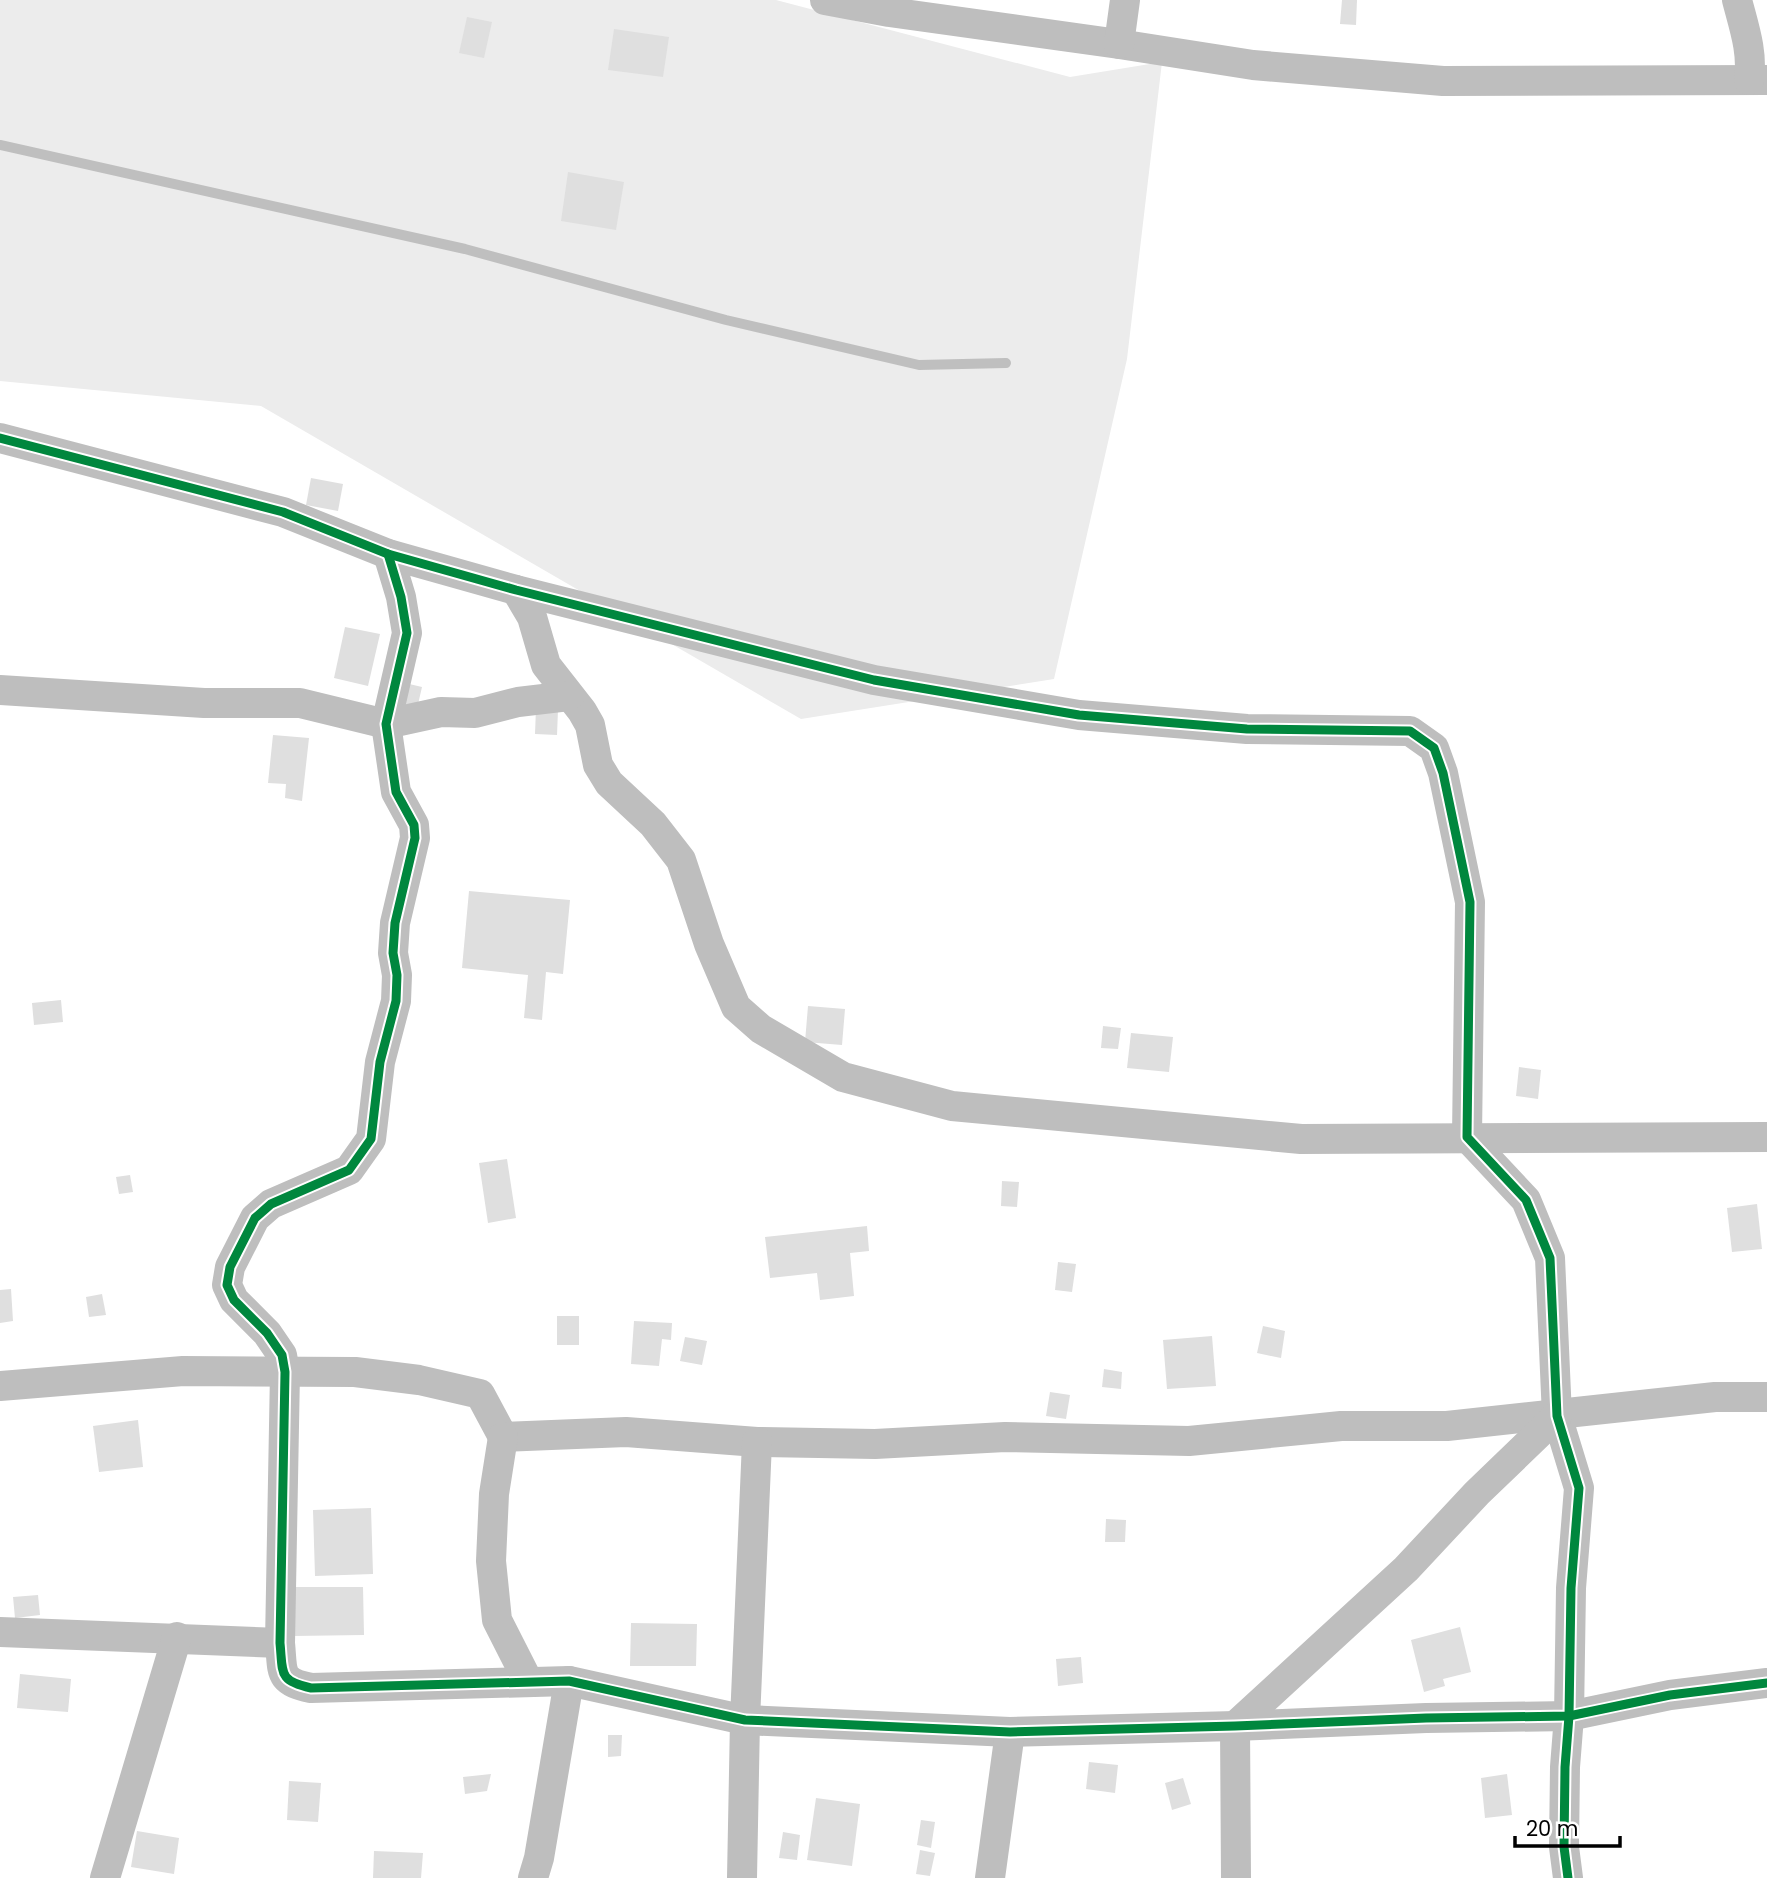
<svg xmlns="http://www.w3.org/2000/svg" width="1767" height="1878" viewBox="0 0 1767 1878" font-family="Poppins,sans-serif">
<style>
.green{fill:#ececec}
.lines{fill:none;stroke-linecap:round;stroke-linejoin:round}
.stream{stroke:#bfbfbf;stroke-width:10}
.building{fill:#dfdfdf}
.minor{stroke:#bebebe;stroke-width:30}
.cycleway-casing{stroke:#fff;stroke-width:13}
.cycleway{stroke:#00873e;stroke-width:9}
</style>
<rect width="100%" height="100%" fill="#fff"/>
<polygon class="green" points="0,0 776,0 1070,77 1162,62 1127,359 1054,679 801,719 261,406 0,381"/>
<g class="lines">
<polyline class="stream" points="0,145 465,249 726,320 919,365 1006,363"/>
</g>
<g class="building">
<polygon points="1342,0 1357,0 1356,25 1340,24"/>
<polygon points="467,17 492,22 484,58 459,53"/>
<polygon points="614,29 669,37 663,77 608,70"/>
<polygon points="568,172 624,182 616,230 561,221"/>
<polygon points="311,478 343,484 338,511 306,505"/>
<polygon points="345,627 380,634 368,686 334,678"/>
<polygon points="405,683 422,687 416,713 399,710"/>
<polygon points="536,708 558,710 557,735 535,734"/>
<polygon points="273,735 309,738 302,801 285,798 286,784 268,783"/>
<polygon points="469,891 570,900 563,974 546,972 542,1020 524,1018 528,975 462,968"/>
<polygon points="61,1000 63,1022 34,1025 32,1003"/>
<polygon points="808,1006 845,1009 842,1045 805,1042"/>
<polygon points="1103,1026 1121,1028 1118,1049 1101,1048"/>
<polygon points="1131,1033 1173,1037 1169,1072 1127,1068"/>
<polygon points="1519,1067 1541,1070 1538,1099 1516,1096"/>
<polygon points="507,1159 516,1218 488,1223 479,1163"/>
<polygon points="130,1175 133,1192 119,1194 116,1177"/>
<polygon points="1002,1181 1019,1182 1017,1207 1001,1206"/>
<polygon points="1757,1204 1762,1249 1732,1252 1727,1208"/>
<polygon points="867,1226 869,1251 850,1253 854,1296 820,1300 817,1273 770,1278 765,1237"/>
<polygon points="1058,1262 1076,1264 1072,1292 1055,1290"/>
<polygon points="11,1289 13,1321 0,1323 0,1290"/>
<polygon points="102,1294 106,1315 89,1317 86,1297"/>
<rect x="557" y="1316" width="22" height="29"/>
<polygon points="634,1321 672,1323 671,1340 662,1339 659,1366 631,1364"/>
<polygon points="1263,1326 1285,1331 1281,1358 1257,1353"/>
<polygon points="1212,1336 1216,1386 1167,1389 1163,1340"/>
<polygon points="685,1337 707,1341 702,1365 680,1361"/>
<polygon points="1104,1369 1122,1372 1121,1389 1102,1387"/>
<polygon points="1050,1392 1070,1395 1066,1419 1046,1416"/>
<polygon points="138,1420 143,1467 99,1472 93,1426"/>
<polygon points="371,1508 373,1574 315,1576 313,1510"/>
<polygon points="1106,1519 1126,1520 1125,1542 1105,1542"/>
<polygon points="293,1587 363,1587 364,1635 293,1636"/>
<polygon points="38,1595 40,1615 15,1618 13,1597"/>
<polygon points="631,1623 697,1624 696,1666 630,1666"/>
<polygon points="1460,1627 1471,1672 1443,1679 1445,1686 1424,1692 1411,1640"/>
<polygon points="1081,1657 1083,1683 1058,1686 1056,1659"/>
<polygon points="20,1674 71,1679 68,1712 17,1708"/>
<polygon points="608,1735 622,1735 621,1756 608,1757"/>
<polygon points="1089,1762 1118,1765 1115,1793 1086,1789"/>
<polygon points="491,1774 487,1791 465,1794 463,1777"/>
<polygon points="1507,1774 1512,1815 1485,1818 1481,1778"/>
<polygon points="1183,1778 1191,1804 1172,1810 1165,1783"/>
<polygon points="289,1781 321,1783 318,1822 287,1820"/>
<polygon points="816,1798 860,1804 852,1866 807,1860"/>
<polygon points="921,1820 935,1822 931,1848 917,1845"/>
<polygon points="137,1831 179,1838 174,1874 131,1867"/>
<polygon points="783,1832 800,1835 797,1860 779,1858"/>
<polygon points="920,1850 935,1853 930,1876 916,1874"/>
<polygon points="374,1851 423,1853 421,1878 373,1878"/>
</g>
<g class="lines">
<g class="minor">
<polyline points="825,0 889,12 1119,44 1253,65 1443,81 1767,80"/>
<path d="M1737,0C1744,27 1753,52 1749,80"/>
<polyline points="1119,44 1125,0"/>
<polyline points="0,438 283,512 388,554 516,590 874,680 1079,715 1247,729 1410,731 1434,748 1443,773 1470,902 1467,1137 1526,1200 1550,1258 1557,1416 1579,1488 1571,1588 1569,1716 1565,1767 1564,1847 1568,1878"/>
<path d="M388,554L401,597L407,633L386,724L396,792L414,825L415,838L395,923L393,953L397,975L396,1001L380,1062L371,1139L349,1170L271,1204L255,1218L230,1267L227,1285L234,1300L267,1333L282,1355L285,1372L280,1643C283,1673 278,1681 311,1688L569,1681L745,1720L1010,1732L1235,1726L1426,1718L1569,1716L1670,1695L1767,1683"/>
<polyline points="516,590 532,617 546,665 582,711 590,725 598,765 609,783 653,824 681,860 709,944 736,1007 761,1029 843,1077 952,1106 1301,1139 1767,1137"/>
<polyline points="0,690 204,703 300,703 386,724 441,712 475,713 518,702 569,696"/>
<polyline points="0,1386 183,1371 355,1372 419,1380 480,1394 503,1437 626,1432 757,1442 875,1444 1005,1437 1189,1441 1341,1426 1447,1426 1715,1397 1767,1397"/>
<polyline points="503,1437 494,1494 491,1561 497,1620 528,1681"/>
<polyline points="0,1632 280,1643"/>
<polyline points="105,1878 177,1637"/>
<polyline points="533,1878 539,1858 569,1681"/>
<polyline points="742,1878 745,1720 757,1442"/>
<polyline points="990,1878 1010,1732"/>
<polyline points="1236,1878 1235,1726 1406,1569 1477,1493 1557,1416"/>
</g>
<g class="cycleway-casing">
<g id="cycleway">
<polyline points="0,438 283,512 388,554 516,590 874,680 1079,715 1247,729 1410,731 1434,748 1443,773 1470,902 1467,1137 1526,1200 1550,1258 1557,1416 1579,1488 1571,1588 1569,1716 1565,1767 1564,1847 1568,1878"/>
<path d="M388,554L401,597L407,633L386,724L396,792L414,825L415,838L395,923L393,953L397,975L396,1001L380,1062L371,1139L349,1170L271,1204L255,1218L230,1267L227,1285L234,1300L267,1333L282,1355L285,1372L280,1643C283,1673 278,1681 311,1688L569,1681L745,1720L1010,1732L1235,1726L1426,1718L1569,1716L1670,1695L1767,1683"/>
</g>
</g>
<use href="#cycleway" class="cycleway"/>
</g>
<path d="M1515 1836v10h105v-10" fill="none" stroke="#000000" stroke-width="3.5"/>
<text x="1526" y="1836" font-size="21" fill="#000000" stroke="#ffffff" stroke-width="5" paint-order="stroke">20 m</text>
</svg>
